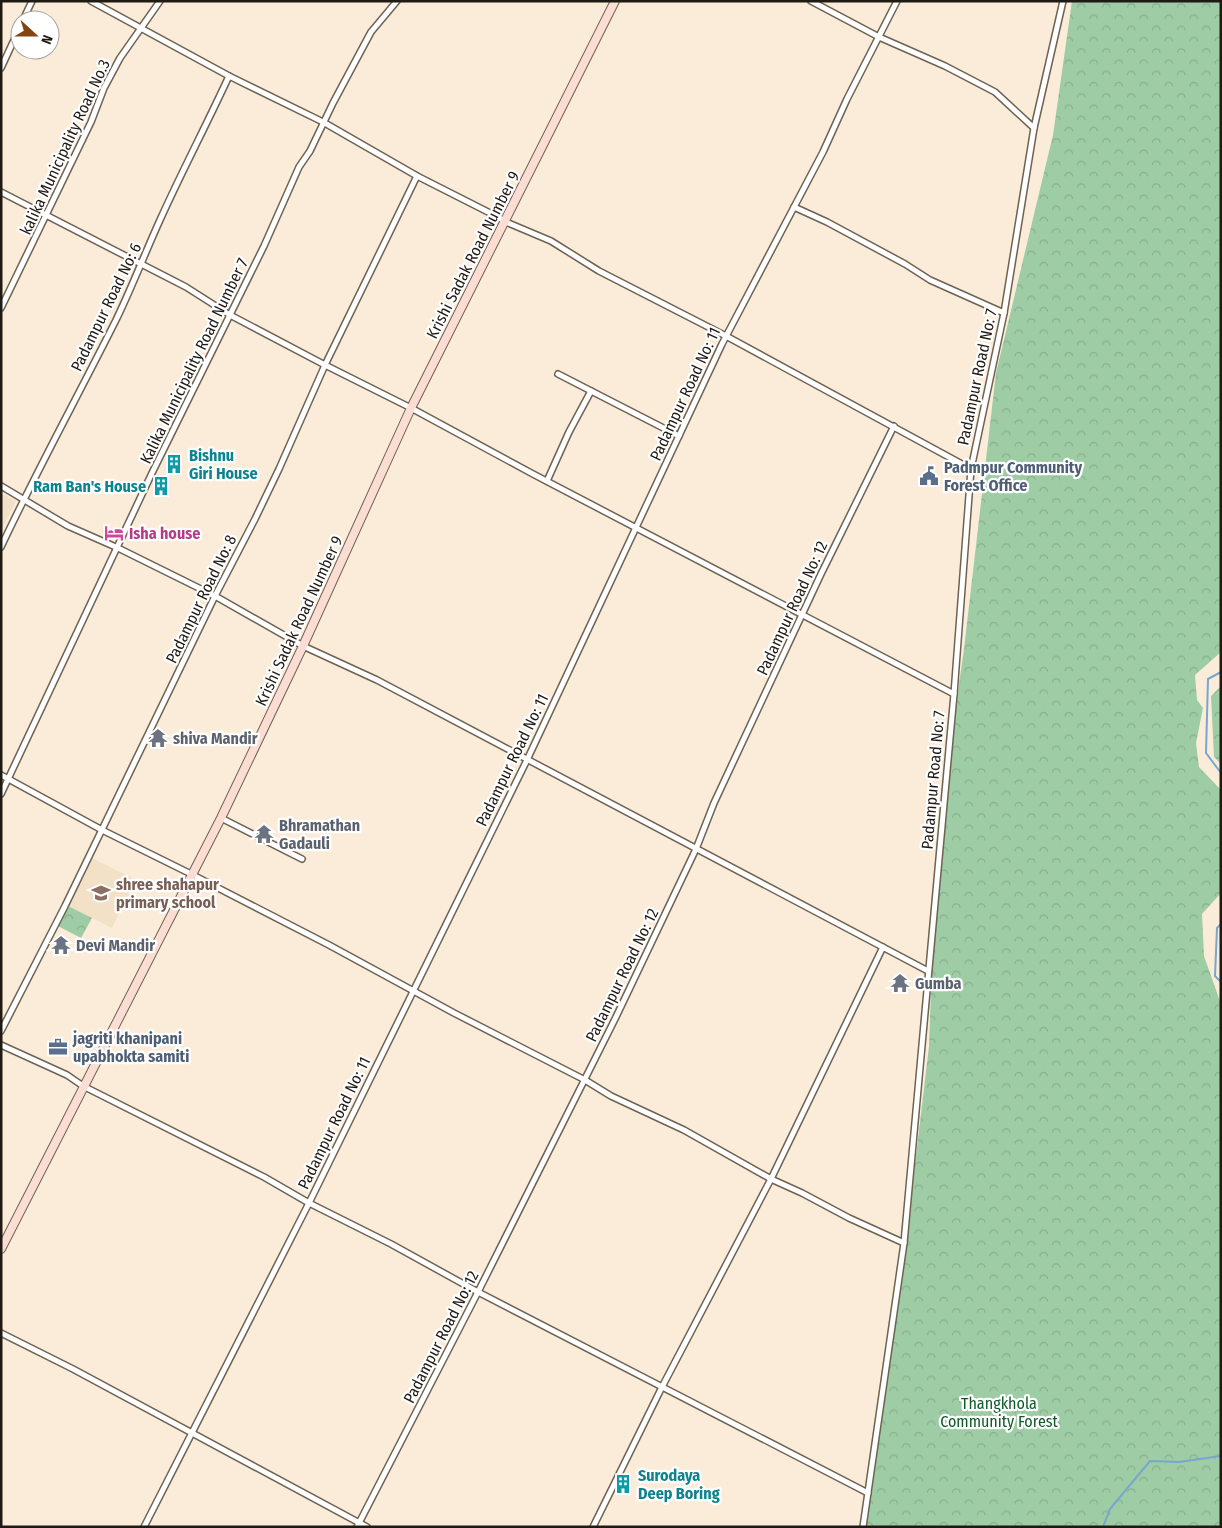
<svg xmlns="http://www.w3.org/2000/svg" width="1222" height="1528" viewBox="0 0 1222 1528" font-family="'Fira Sans Condensed',sans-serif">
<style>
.built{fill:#f3e1c7}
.forest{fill:url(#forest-crowns)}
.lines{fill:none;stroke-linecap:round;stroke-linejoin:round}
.stream{stroke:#78a6cf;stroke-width:2}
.street-casing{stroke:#6e6252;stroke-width:8}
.secondary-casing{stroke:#6e6252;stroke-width:10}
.street{stroke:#fff;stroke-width:5}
.secondary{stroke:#fcddd3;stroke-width:8}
.labels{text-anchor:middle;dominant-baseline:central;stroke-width:4.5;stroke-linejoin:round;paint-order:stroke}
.street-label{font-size:16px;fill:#1f1a13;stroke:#fff}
.culture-label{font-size:16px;font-weight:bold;fill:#0d838f;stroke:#fff;text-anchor:start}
.service-label{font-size:16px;font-weight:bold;fill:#4e5e75;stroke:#fff;text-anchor:start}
.hotel-label{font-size:16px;font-weight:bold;fill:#b23c85;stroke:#fff;text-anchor:start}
.worship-label{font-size:16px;font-weight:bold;fill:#5b616d;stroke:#fff;text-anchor:start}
.education-label{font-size:16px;font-weight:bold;fill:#785e54;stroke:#fff;text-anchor:start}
.park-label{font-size:16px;fill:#0e5b28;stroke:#fff}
</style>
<defs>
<pattern id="forest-crowns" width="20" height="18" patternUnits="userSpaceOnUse" patternTransform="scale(1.25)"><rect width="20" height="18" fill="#9ecca5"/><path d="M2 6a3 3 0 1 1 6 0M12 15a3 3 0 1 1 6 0" fill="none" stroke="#88af8d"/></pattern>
</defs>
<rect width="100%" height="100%" fill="#faecd9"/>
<g class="built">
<polygon points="1,493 16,501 1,532"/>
<polygon points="90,857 136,880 112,928 66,905"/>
</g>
<g class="forest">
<polygon points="1072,1 1221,1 1221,652 1195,675 1197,700 1203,708 1196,743 1199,767 1221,790 1221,893 1202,914 1204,956 1221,1004 1221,1527 864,1527 904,1257 929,1046 936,847 964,649 996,373 1053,135"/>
<polygon points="1221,686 1221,764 1214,757 1211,696"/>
<polygon points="66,905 92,918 81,938 56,925"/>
</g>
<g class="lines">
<g class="stream">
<polyline points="1221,672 1208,679 1206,753 1221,773"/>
<polyline points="1221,924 1217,928 1215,976 1221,982"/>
<polyline points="1103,1527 1110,1509 1150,1461 1179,1462 1221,1456"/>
</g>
<g class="street-casing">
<g id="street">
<polyline points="91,1 229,76 323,122 417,176 496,216 506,222 551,241 599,271 726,336 971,469"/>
<polyline points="811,1 879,37 945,66 995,92 1034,128"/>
<polyline points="23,20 32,1"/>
<polyline points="1,68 20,27"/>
<polyline points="1,192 186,287 230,315 325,365 411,408 533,474 954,694"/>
<polyline points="794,207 827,222 905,264 930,280 1004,313"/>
<polyline points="1,308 91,122 104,88 120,58 160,1"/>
<polyline points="558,374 679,436"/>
<polyline points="547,481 569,432 591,391"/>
<polyline points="1,486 68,526 118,548 215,596 303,646 377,680 928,971"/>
<path d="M1,547C37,470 78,396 116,320C132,287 145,253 160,220C182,171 207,124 229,76"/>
<polyline points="1,775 102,830 191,874 329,945 454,1013 585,1080 611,1096 684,1130 771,1179 802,1193 849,1218 904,1243"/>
<polyline points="1,794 152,473 264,246 299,167 310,151 333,103 371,32 397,1"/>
<polyline points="221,818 302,859"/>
<polyline points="1,1031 65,906 215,596 255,519 279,469 325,365 417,176"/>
<polyline points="1,1045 67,1075 83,1086 264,1177 309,1203 391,1244 478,1292 868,1493"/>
<polyline points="1,1333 73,1369 367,1527"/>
<polyline points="144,1527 309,1203 527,760 722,344 823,152 847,99 897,1"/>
<polyline points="357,1527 478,1292 615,1019 696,849 714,803 821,574 894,426"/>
<polyline points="593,1527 662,1387 771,1179 883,947"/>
<polyline points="863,1527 904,1243 954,694 971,469 1004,313 1034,128 1063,1"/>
</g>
</g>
<g class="secondary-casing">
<polyline id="secondary" points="1,1249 221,818 303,646 411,408 615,1"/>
</g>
<use href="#street" class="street"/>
<use href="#secondary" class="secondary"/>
</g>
<defs>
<g id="building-bare" transform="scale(1.5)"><path d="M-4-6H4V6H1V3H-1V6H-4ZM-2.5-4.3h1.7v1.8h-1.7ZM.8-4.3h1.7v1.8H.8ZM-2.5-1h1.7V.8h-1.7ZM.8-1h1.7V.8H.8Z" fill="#0f9aa8" stroke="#fff" stroke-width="2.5" paint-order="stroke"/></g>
<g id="civic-bare" transform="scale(1.5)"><path d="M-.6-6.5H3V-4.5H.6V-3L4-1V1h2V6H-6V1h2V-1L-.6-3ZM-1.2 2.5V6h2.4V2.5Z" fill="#5c6f8a" stroke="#fff" stroke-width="2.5" paint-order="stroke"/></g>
<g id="hotel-bare" transform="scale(1.5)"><path d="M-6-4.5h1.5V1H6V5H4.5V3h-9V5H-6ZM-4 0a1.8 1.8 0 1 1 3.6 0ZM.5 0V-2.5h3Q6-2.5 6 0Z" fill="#d1479c" stroke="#fff" stroke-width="2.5" paint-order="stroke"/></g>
<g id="temple-bare" transform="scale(1.5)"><path d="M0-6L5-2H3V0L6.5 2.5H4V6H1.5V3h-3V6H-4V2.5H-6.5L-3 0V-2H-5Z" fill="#6b7280" stroke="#fff" stroke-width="2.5" paint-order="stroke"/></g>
<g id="school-bare" transform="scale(1.5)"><path d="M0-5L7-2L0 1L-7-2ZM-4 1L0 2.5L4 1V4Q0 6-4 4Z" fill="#8d6e63" stroke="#fff" stroke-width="2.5" paint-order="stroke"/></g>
<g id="office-bare" transform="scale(1.5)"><path d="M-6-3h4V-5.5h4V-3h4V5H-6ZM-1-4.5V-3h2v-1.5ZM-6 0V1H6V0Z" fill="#5c6f8a" stroke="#fff" stroke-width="2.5" paint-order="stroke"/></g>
</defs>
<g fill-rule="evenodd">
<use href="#building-bare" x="174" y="464"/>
<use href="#civic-bare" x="929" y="476"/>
<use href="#building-bare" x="161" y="486"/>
<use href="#hotel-bare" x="114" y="533"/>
<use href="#temple-bare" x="158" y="738"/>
<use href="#temple-bare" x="264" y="834"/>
<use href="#school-bare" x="101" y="893"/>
<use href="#temple-bare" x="61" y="945"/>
<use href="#temple-bare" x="900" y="983"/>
<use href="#office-bare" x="58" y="1047"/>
<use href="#building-bare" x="623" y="1484"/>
</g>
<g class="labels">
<g class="street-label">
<text transform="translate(65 147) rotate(-65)">kalika Municipality Road No.3</text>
<text transform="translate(473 255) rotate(-63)">Krishi Sadak Road Number 9</text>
<text transform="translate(106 307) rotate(-64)">Padampur Road No: 6</text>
<text transform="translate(194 361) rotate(-64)">Kalika Municipality Road Number 7</text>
<text transform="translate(977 377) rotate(-78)">Padampur Road No: 7</text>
<text transform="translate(685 394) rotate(-65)">Padampur Road No: 11</text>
<text transform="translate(201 599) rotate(-64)">Padampur Road No: 8</text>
<text transform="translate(792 608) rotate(-65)">Padampur Road No: 12</text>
<text transform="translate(299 621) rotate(-65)">Krishi Sadak Road Number 9</text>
<text transform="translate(512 760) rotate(-64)">Padampur Road No: 11</text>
<text transform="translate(933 780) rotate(-85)">Padampur Road No: 7</text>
<text transform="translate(622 975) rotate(-64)">Padampur Road No: 12</text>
<text transform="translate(334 1123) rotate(-64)">Padampur Road No: 11</text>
<text transform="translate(441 1337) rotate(-63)">Padampur Road No: 12</text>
</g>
<g class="culture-label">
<text x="189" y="455">Bishnu<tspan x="189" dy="18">Giri House</tspan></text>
<text x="146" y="486" text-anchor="end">Ram Ban's House</text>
<text x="638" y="1475">Surodaya<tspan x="638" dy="18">Deep Boring</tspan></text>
</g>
<g class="service-label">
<text x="944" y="467">Padmpur Community<tspan x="944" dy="18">Forest Office</tspan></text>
<text x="73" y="1038">jagriti khanipani<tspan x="73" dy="18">upabhokta samiti</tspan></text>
</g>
<g class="hotel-label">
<text x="129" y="533">Isha house</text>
</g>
<g class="worship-label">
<text x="173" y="738">shiva Mandir</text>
<text x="279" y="825">Bhramathan<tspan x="279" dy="18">Gadauli</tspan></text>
<text x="76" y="945">Devi Mandir</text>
<text x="915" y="983">Gumba</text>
</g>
<g class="education-label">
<text x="116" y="884">shree shahapur<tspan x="116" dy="18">primary school</tspan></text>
</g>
<g class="park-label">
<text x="999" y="1403">Thangkhola<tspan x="999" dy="18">Community Forest</tspan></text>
</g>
</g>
<rect width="1222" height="1528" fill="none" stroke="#1f1a13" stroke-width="5"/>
<g transform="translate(35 35) rotate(111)"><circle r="24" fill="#ffffff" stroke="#a5a3a1"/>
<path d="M0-4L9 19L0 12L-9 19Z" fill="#864413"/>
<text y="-8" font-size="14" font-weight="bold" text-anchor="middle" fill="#1f1a13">N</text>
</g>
</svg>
